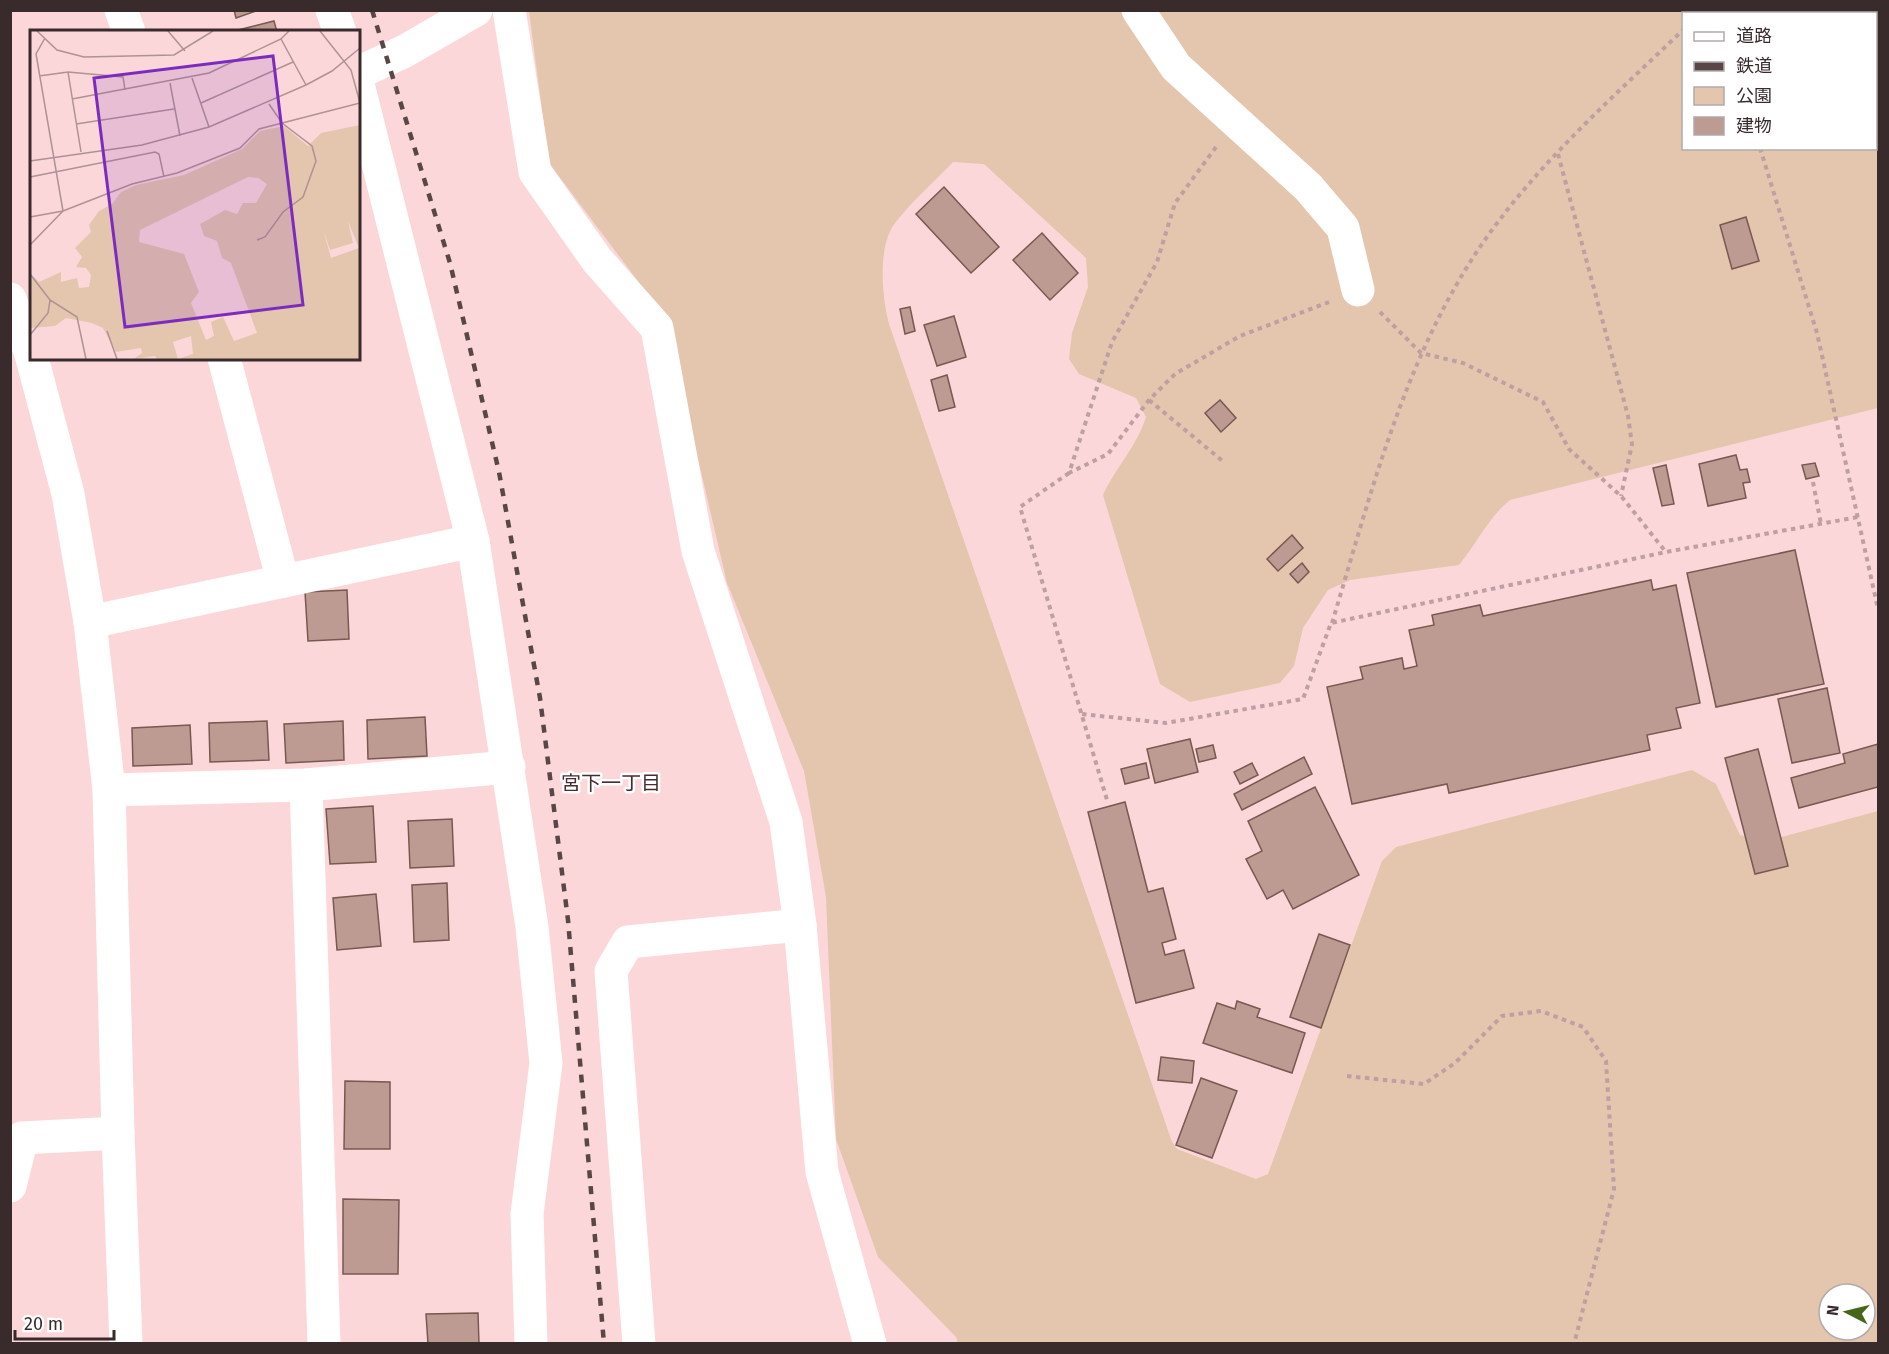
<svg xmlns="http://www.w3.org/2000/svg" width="1889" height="1354" viewBox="0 0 1889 1354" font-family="'Fira Sans','Noto Sans JP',sans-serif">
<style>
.green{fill:#e4c5ad;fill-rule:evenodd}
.building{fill:#bd9b92;stroke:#775951;stroke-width:1.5}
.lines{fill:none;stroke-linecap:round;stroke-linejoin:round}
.path{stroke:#bea0a2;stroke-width:4;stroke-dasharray:4.5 4.5;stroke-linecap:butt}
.minor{stroke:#fff;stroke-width:33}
.rail{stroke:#594748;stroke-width:4.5;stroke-dasharray:8 8;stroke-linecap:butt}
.labels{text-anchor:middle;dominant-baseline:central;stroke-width:5;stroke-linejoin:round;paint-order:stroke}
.neighbourhood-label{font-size:20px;fill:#472b2e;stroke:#fff}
.inset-road{fill:none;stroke:#ae9294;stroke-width:1.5}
.view{fill:#7b2cbf;fill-opacity:0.15;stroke:#7b2cbf;stroke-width:3}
.inset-edge{fill:none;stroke:#392b2c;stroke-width:3}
</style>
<rect width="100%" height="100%" fill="#fcd7d9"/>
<path class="green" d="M529,11H1878V408L1510,500C1488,518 1477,543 1459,565L1350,580L1328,590L1303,628L1294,666L1280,683L1190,702L1160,684L1103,495C1116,467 1137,446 1146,417L1136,398L1079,374L1069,359L1072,333L1088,287L1086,258L984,164L953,162C934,182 912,201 895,223C877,247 882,297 889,324L1172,1142L1177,1149L1256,1179L1268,1174L1382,861L1396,847L1692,770L1716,784L1740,835L1767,841L1878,811V1343H958L956,1337L878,1257L836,1139L826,897L804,771L727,583L665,317L549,163ZM1684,14H1876V148H1684ZM1829,1294H1865V1330H1829Z"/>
<g class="building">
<polygon points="234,10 259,10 236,18"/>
<polygon points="274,21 277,32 230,32"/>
<polygon points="944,187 999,247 971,273 916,214"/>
<polygon points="1746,217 1759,261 1732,269 1720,225"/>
<polygon points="1042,233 1078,273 1050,300 1013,260"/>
<polygon points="910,307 915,331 905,334 900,309"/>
<polygon points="954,316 966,357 937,366 924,325"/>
<polygon points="947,375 955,407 939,411 931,380"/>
<polygon points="1220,400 1236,418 1221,432 1205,413"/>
<polygon points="1736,455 1740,470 1747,469 1750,482 1743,483 1746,498 1708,506 1699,464"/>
<polygon points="1815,463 1819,476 1806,479 1802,465"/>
<polygon points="1666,465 1674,504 1662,506 1653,468"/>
<polygon points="1292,535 1303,548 1278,571 1267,559"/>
<polygon points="1795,550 1824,684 1716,707 1687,573"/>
<polygon points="1302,563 1309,572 1298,583 1290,574"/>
<polygon points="1651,580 1653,590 1676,585 1700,703 1676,708 1681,728 1647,735 1650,750 1449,793 1447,784 1352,804 1327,687 1363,679 1360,667 1402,658 1404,669 1417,666 1409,630 1434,625 1432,615 1480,605 1483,616"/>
<polygon points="347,590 349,639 308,641 305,592"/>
<polygon points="1827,688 1840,753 1792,763 1778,699"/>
<polygon points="425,717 427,756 368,759 367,720"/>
<polygon points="267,721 269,760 210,762 209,723"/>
<polygon points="343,721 344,760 286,763 284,724"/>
<polygon points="190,725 192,764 133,766 132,728"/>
<polygon points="1190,739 1198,772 1155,783 1147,749"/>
<polygon points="1878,744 1878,787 1799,808 1791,778 1845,763 1843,754"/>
<polygon points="1213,745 1216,758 1199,762 1196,749"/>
<polygon points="1758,749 1788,866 1755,874 1725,758"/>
<polygon points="1304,757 1312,774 1242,810 1234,794"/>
<polygon points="1146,763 1149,778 1125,784 1121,769"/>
<polygon points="1252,763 1258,775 1240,784 1234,772"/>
<polygon points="1315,787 1359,875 1293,909 1283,890 1267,899 1246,859 1262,851 1248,821"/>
<polygon points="1125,802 1148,892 1163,888 1176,939 1162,943 1165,955 1184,950 1194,988 1136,1003 1088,812"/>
<polygon points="373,806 376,862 330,864 326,809"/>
<polygon points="452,819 454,866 410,868 408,821"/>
<polygon points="447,883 449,940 414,942 412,885"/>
<polygon points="376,894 381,946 337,950 333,898"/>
<polygon points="1319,934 1350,945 1321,1028 1290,1017"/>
<polygon points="1237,1001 1260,1009 1257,1017 1305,1033 1292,1073 1203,1043 1217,1003 1235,1009"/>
<polygon points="1161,1057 1194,1061 1192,1083 1158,1080"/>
<polygon points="1201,1078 1237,1091 1212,1158 1176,1145"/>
<polygon points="345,1081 390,1082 390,1149 344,1149"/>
<polygon points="343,1199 399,1200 398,1274 343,1274"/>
<polygon points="478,1313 479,1344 428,1344 426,1314"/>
</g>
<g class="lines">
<g class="path">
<polyline points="1715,14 1758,14"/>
<polyline points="1876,17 1878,17"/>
<polyline points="1216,147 1175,203 1157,262 1112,342 1069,473 1108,454 1149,400 1175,374 1240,336 1329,302"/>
<polyline points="1760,148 1817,333 1878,609"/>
<polyline points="1558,154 1628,416 1632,444 1621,496"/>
<polyline points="1380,312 1421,353 1463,363 1543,402 1569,449 1621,496 1666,552"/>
<polyline points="1149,400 1225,463"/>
<polyline points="1069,473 1020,507 1107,800"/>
<polyline points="1813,482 1821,524"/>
<path d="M1332,623C1370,497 1402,367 1474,256C1530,170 1610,100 1684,29"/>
<polyline points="1082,714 1166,723 1303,699 1331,623 1666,552 1858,517"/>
<polyline points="1347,1076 1424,1084 1455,1063 1502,1016 1541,1011 1583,1027 1606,1061 1614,1189 1574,1344"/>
</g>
<g class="minor">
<polyline points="121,10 129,32"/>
<polyline points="332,10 340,32"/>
<polyline points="509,10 535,172 597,260 657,328 698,551 786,822 800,925 822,1172 870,1344"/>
<polyline points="1138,10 1176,67 1308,187 1343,228 1358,290"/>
<polyline points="358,73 405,51 476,10"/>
<polyline points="358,84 473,541 532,927 546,1063 527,1214 531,1344"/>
<polyline points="10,299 32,357"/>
<polyline points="32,358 68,494 90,622 109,790 118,1133 126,1344"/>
<polyline points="224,358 283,581"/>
<polyline points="90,622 473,541"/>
<polyline points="306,785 324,1344"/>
<polyline points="109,790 306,785 509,767"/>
<polyline points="10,1186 22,1138 118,1133"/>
<polyline points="639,1344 611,971 628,942 800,925"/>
</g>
<polyline class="rail" points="372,10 450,263 499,472 540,698 568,920 604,1344"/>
</g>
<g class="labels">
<g class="neighbourhood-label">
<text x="611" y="783">宮下一丁目</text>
</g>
</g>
<g transform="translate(30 30)">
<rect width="330" height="330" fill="#fcd7d9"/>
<path d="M330,95V329H127L125,326L104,329L112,323L111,318L86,322L73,298L62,293L36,288L25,296L0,298V243L9,252L31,242V252L47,248L49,258L59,257L61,245L56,238L46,237L52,227L45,218L61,202L59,195L69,181L82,174L91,162L106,155L154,145L212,119L230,101L254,96L278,116L291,103ZM218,147L228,148L237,154L226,173H213L207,184L195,180L170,194L174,206L187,211L192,228L201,233L227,303L204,311L193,287L181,292L184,306L176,310L161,273L169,262L154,224L109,212L110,200ZM318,191L329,218L301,228L293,199L300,220L323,213ZM161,306L163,324L148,329L143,312Z" fill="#e4c5ad" fill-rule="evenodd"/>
<path class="inset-road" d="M7,1L27,20L54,27L144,25L183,1M138,1L155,21M15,8L6,24L33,181M251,9L276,55M38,42L51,122M9,46L38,42L93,47L95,60M162,48L179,97M140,53L150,106M42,69L179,43L251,9L259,1M171,73L263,32M46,94L144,79M0,131L112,115L179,97L276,55L302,41L330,18M0,147L125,122L129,124L134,147M0,187L33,181L102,154L147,143L210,118L229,99L330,73L321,40L290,1M227,210L235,207L253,182L273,167L286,131L282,116L252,93L239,74M0,215L33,181M0,244L20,270L47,287L56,329M77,301L87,329M0,305L18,283L20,270"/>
<path class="view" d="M243,26L273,275L95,297L64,48Z"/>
<rect width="330" height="330" class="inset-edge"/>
</g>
<rect width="1889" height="1354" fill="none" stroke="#392b2c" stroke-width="24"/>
<rect x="1682" y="12" width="195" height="138" fill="#ffffff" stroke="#b0aaab" stroke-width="1.5"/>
<rect x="1694" y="32" width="30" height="9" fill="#ffffff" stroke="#b0aaab" stroke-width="1.5"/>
<text x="1736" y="42" font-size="18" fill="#392b2c">道路</text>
<rect x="1694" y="62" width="30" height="9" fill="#594748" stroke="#b0aaab" stroke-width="1.5"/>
<text x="1736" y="72" font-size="18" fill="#392b2c">鉄道</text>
<rect x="1694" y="87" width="30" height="18" fill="#e4c5ad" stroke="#b0aaab" stroke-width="1.5"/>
<text x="1736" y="102" font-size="18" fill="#392b2c">公園</text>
<rect x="1694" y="117" width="30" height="18" fill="#bd9b92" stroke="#b0aaab" stroke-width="1.5"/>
<text x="1736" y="132" font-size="18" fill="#392b2c">建物</text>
<g transform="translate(1847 1312) rotate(277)"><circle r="28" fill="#ffffff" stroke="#b0aaab" stroke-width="1.5"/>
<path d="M0-4.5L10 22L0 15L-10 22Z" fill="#47661b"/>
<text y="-9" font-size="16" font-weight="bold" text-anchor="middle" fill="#392b2c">N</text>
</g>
<path d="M15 1330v9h99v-9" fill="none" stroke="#392b2c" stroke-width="3"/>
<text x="24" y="1330" font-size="18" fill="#392b2c" stroke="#ffffff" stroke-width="4.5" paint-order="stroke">20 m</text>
</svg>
